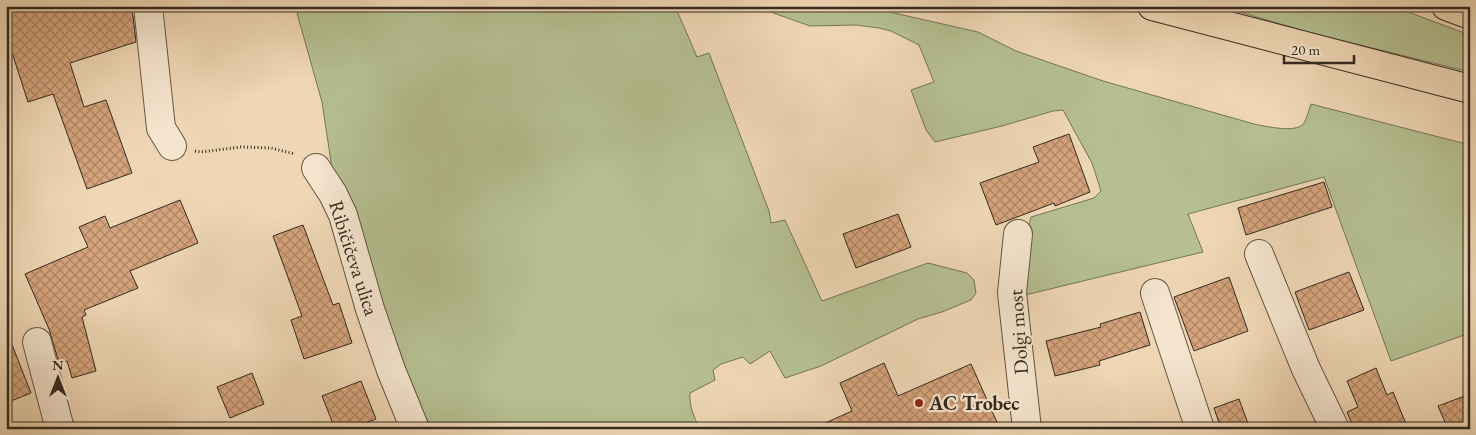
<svg xmlns="http://www.w3.org/2000/svg" width="1476" height="435" viewBox="0 0 1476 435" font-family="'EB Garamond',serif">
<style>
.green{fill:#b5bf91;stroke:#757458}
.building{fill:url(#building-cross-hatch);stroke:#352a20}
.lines{fill:none;stroke-linecap:round;stroke-linejoin:round}
.street-casing{stroke:#645545;stroke-width:30}
.highway-casing{stroke:#352a20;stroke-width:30}
.path{stroke:#352a20;stroke-width:3;stroke-dasharray:1 2.5;stroke-linecap:butt}
.street{stroke:#f5e5cf;stroke-width:28}
.highway{stroke:#efd7b5;stroke-width:28}
.poi-dot{fill:#8f2418;stroke:#f5e5cf;stroke-width:2}
.labels{text-anchor:middle;dominant-baseline:central;stroke-width:4.5;stroke-linejoin:round;paint-order:stroke}
.street-label{font-size:20px;fill:#352a20;stroke:#f5e5cf}
.poi-label{font-size:20px;font-weight:bold;fill:#352a20;stroke:#f5e5cf;text-anchor:start}
</style>
<defs>
<pattern id="building-cross-hatch" width="8" height="8" patternUnits="userSpaceOnUse" patternTransform="scale(1.25)"><rect width="8" height="8" fill="#d6a47c"/><path d="M0 0l8 8M0 8l8-8" fill="none" stroke="#ae8665"/></pattern>
</defs>
<rect width="100%" height="100%" fill="#efd7b5"/>
<filter id="stains"><feTurbulence type="fractalNoise" baseFrequency=".004" numOctaves="4"/><feColorMatrix values="0 0 0 0 .2 0 0 0 0 .09 0 0 0 0 .02 0 0 0 .5 -.17"/></filter>
<radialGradient id="worn" r=".72"><stop offset=".6" stop-color="#630" stop-opacity="0"/><stop offset="1" stop-color="#630" stop-opacity=".3"/></radialGradient>
<g class="green">
<path d="M295,6H675L697,57L709,53L769,211L771,223L785,220L822,301L928,263L967,273L974,280L976,293L971,300L942,312L918,319L821,366L785,378L770,351L750,364L743,357L721,364L713,370L715,380L690,393C689,405 694,418 700,429H427L333,175L322,102Z"/>
<path d="M754,6H873L894,13L978,32L1016,51L1103,81L1254,124C1265,126 1297,134 1304,123C1307,118 1309,110 1311,104L1470,145V333L1391,361L1324,177L1188,214L1203,252L1021,296L1024,241L1031,217L1094,198L1101,191L1092,163L1063,110L1053,111L1002,126L935,142L926,130L911,90L934,82L919,45L891,31L879,28L856,25L810,26Z"/>
<polygon points="1219,6 1392,6 1470,35 1470,72 1311,33"/>
</g>
<g class="building">
<polygon points="6,6 130,6 133,16 136,42 70,63 84,107 106,100 132,173 87,189 53,94 28,102 6,34"/>
<polygon points="1069,134 1090,192 1055,206 1054,203 996,225 980,183 1039,162 1033,147"/>
<polygon points="1324,182 1332,207 1246,235 1238,208"/>
<polygon points="180,200 198,243 130,271 138,288 84,310 86,315 82,317 96,371 72,378 67,361 59,363 49,329 25,274 88,247 79,227 105,216 110,228"/>
<polygon points="898,214 911,247 856,268 843,234"/>
<polygon points="303,225 333,305 339,303 352,343 304,359 291,320 302,316 273,236"/>
<polygon points="1349,272 1364,310 1309,330 1295,292"/>
<polygon points="1229,277 1248,331 1194,351 1174,297"/>
<polygon points="1140,312 1150,345 1099,361 1100,365 1055,376 1046,341 1101,327 1100,324"/>
<polygon points="7,332 31,393 6,403 6,333"/>
<polygon points="884,363 898,396 971,364 1000,429 812,429 852,411 840,383"/>
<polygon points="1376,368 1387,395 1393,392 1408,429 1354,429 1347,412 1358,407 1347,381"/>
<polygon points="252,373 264,404 230,418 217,387"/>
<polygon points="361,381 376,419 351,429 335,429 322,396"/>
<polygon points="1470,394 1470,429 1448,429 1438,406"/>
<polygon points="1239,399 1250,429 1221,429 1214,408"/>
</g>
<g class="lines">
<g class="street-casing">
<g id="street">
<polyline points="148,6 161,128 172,146"/>
<polyline points="316,168 333,194 343,215 370,309 391,370 415,429"/>
<polyline points="1018,234 1012,293 1027,429"/>
<polyline points="1259,254 1306,369 1335,429"/>
<polyline points="1155,293 1200,429"/>
<polyline points="37,342 60,429"/>
</g>
</g>
<g class="highway-casing">
<g id="highway">
<polyline points="1152,6 1470,89"/>
<polyline points="1446,6 1470,15"/>
</g>
</g>
<polyline class="path" points="195,151 201,152 241,147 271,148 295,154"/>
<use href="#street" class="street"/>
<use href="#highway" class="highway"/>
</g>
<circle class="poi-dot" cx="919" cy="403" r="5"/>
<g class="labels">
<g class="street-label">
<text transform="translate(354 258) rotate(72)">Ribičičeva ulica</text>
<text transform="translate(1018 332) rotate(-94)">Dolgi most</text>
</g>
<g class="poi-label">
<text x="929" y="403">AC Trobec</text>
</g>
</g>
<rect width="1476" height="435" fill="none" stroke="#efd7b5" stroke-width="25"/>
<rect x="8" y="8" width="1461" height="420" fill="none" stroke="#352a20" stroke-width="2.5"/>
<rect x="12" y="12" width="1451" height="410" fill="none" stroke="#352a20"/>
<g transform="translate(58 378)" stroke="#f5e5cf" stroke-width="4" paint-order="stroke">
<path d="M0-4L9 19L0 12L-9 19Z" fill="#352a20"/>
<text y="-8" font-size="14" font-weight="bold" text-anchor="middle" fill="#352a20">N</text>
</g>
<path d="M1284 55v8h70v-8" fill="none" stroke="#352a20" stroke-width="2.5"/>
<text x="1291" y="55" font-size="15" fill="#352a20" stroke="#f5e5cf" stroke-width="4" paint-order="stroke">20 m</text>
<rect width="100%" height="100%" filter="url(#stains)"/>
<rect width="100%" height="100%" fill="url(#worn)"/>
</svg>
